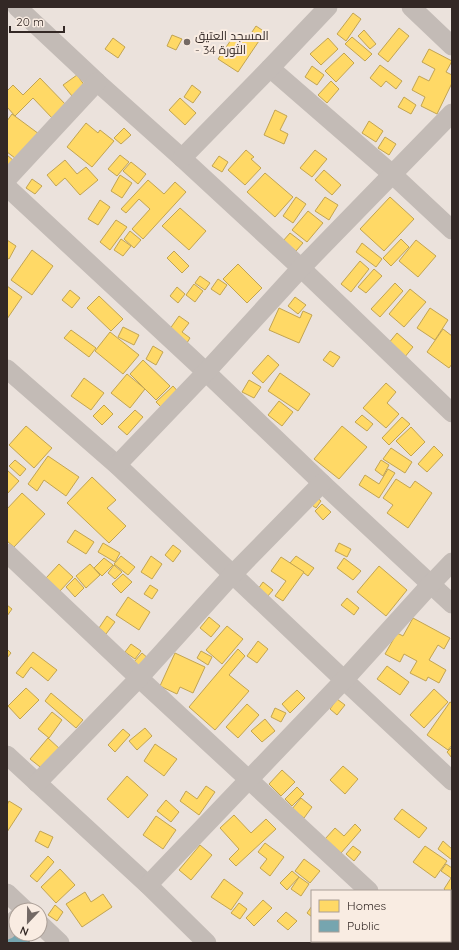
<svg xmlns="http://www.w3.org/2000/svg" width="459" height="950" viewBox="0 0 459 950" font-family="Quicksand,Cairo,sans-serif">
<style>
.homes{fill:#ffd966;stroke:#c2a452}
.public{fill:#76a5af;stroke:#628086}
.lines{fill:none;stroke-linecap:round;stroke-linejoin:round}
.minor{stroke:#c3bbb6;stroke-width:19}
.poi-dot{fill:#736965;stroke:#f9ece2;stroke-width:1.5}
.labels{text-anchor:middle;dominant-baseline:central;stroke-width:4;stroke-linejoin:round;paint-order:stroke}
.poi-label{font-size:12px;fill:#332825;stroke:#f9ece2;text-anchor:start}
</style>
<rect width="100%" height="100%" fill="#ebe2dc"/>
<g class="homes">
<polygon points="353,13 361,19 346,41 337,34"/>
<polygon points="256,26 265,32 238,72 218,59 235,34 246,41"/>
<polygon points="399,28 409,36 388,62 378,54"/>
<polygon points="364,30 376,44 370,49 358,36"/>
<polygon points="172,35 182,39 176,50 167,46"/>
<polygon points="352,37 372,54 365,61 345,44"/>
<polygon points="113,38 125,47 118,58 105,49"/>
<polygon points="328,38 338,49 321,65 310,54"/>
<polygon points="429,49 452,61 446,72 452,75 452,83 437,114 421,106 425,97 412,90 419,76 429,81 435,69 422,62"/>
<polygon points="344,53 354,63 336,82 325,71"/>
<polygon points="380,65 402,81 396,89 386,81 381,87 370,78"/>
<polygon points="312,66 324,75 317,85 305,77"/>
<polygon points="77,75 85,86 72,96 63,85"/>
<polygon points="40,78 67,106 53,119 33,98 15,116 7,107 7,91 13,85 23,95"/>
<polygon points="331,81 339,89 327,103 318,95"/>
<polygon points="192,85 201,92 193,103 184,97"/>
<polygon points="404,97 416,105 411,114 398,107"/>
<polygon points="180,98 196,113 185,125 169,110"/>
<polygon points="275,110 287,116 280,130 288,134 284,144 264,135"/>
<polygon points="12,114 39,134 19,161 7,152 7,121"/>
<polygon points="369,121 383,131 376,142 362,133"/>
<polygon points="86,123 98,133 100,130 114,141 92,167 67,147"/>
<polygon points="124,128 131,135 121,144 114,138"/>
<polygon points="385,137 396,144 389,155 378,148"/>
<polygon points="246,150 254,157 251,159 261,168 245,185 228,170"/>
<polygon points="315,150 327,159 312,177 300,168"/>
<polygon points="7,155 14,161 7,169"/>
<polygon points="120,155 129,162 117,176 108,169"/>
<polygon points="219,156 228,162 222,172 212,166"/>
<polygon points="65,160 77,174 86,167 98,180 80,195 65,178 56,186 47,175"/>
<polygon points="131,162 146,174 138,184 123,171"/>
<polygon points="324,170 341,185 332,195 315,180"/>
<polygon points="265,173 293,197 275,217 247,192"/>
<polygon points="120,175 132,183 122,198 111,191"/>
<polygon points="32,179 42,186 35,194 26,188"/>
<polygon points="148,180 164,194 175,182 186,192 143,239 132,229 150,209 139,199 126,213 121,209"/>
<polygon points="296,197 306,204 293,223 283,216"/>
<polygon points="325,197 338,205 329,220 315,211"/>
<polygon points="390,197 414,219 384,251 360,229"/>
<polygon points="100,200 110,207 98,225 88,219"/>
<polygon points="180,208 206,231 189,250 162,226"/>
<polygon points="308,211 323,223 307,242 292,230"/>
<polygon points="116,220 127,227 110,250 100,242"/>
<polygon points="130,231 141,240 134,248 124,239"/>
<polygon points="290,233 303,243 296,251 283,241"/>
<polygon points="121,239 131,246 123,256 114,250"/>
<polygon points="401,239 409,247 391,266 383,258"/>
<polygon points="7,240 16,246 9,259 7,258"/>
<polygon points="416,240 436,256 418,277 399,261"/>
<polygon points="362,243 382,259 376,267 356,252"/>
<polygon points="32,250 53,266 32,295 11,280"/>
<polygon points="174,251 189,266 182,273 167,258"/>
<polygon points="360,261 369,269 351,292 341,284"/>
<polygon points="238,264 262,288 247,303 223,279"/>
<polygon points="374,269 382,276 366,293 358,287"/>
<polygon points="200,276 210,283 205,290 195,283"/>
<polygon points="218,279 227,285 220,295 211,289"/>
<polygon points="395,283 403,291 380,317 371,309"/>
<polygon points="194,284 203,291 195,302 186,295"/>
<polygon points="7,286 22,297 7,319"/>
<polygon points="177,287 185,294 178,303 170,296"/>
<polygon points="410,289 426,302 404,327 389,314"/>
<polygon points="70,290 80,298 72,308 62,300"/>
<polygon points="99,296 123,319 111,331 87,308"/>
<polygon points="295,297 306,305 298,314 288,306"/>
<polygon points="279,308 300,318 303,311 312,315 299,343 269,330"/>
<polygon points="430,308 448,320 435,340 417,328"/>
<polygon points="179,316 189,323 182,332 190,338 185,346 167,333"/>
<polygon points="123,327 139,335 134,345 118,337"/>
<polygon points="443,329 452,336 452,364 449,368 427,352"/>
<polygon points="71,330 96,348 89,357 64,338"/>
<polygon points="110,332 139,355 123,374 95,351"/>
<polygon points="397,333 413,347 404,358 388,344"/>
<polygon points="153,346 163,352 156,365 146,359"/>
<polygon points="330,351 340,357 333,367 323,360"/>
<polygon points="268,355 279,365 263,383 252,373"/>
<polygon points="143,360 170,386 156,400 130,374"/>
<polygon points="280,373 310,394 298,411 268,391"/>
<polygon points="127,374 145,389 130,408 111,393"/>
<polygon points="84,378 104,393 91,410 71,396"/>
<polygon points="249,380 261,387 254,398 242,392"/>
<polygon points="386,383 396,392 387,403 399,414 386,428 363,408"/>
<polygon points="173,386 182,396 166,412 156,402"/>
<polygon points="279,401 293,412 282,426 268,415"/>
<polygon points="104,405 113,414 102,425 93,416"/>
<polygon points="135,410 143,417 127,435 118,427"/>
<polygon points="362,415 373,424 367,431 355,422"/>
<polygon points="402,417 410,424 389,445 382,438"/>
<polygon points="26,426 52,448 34,468 9,445"/>
<polygon points="342,426 367,447 339,479 314,459"/>
<polygon points="411,427 425,442 411,456 396,441"/>
<polygon points="434,446 443,455 427,472 418,464"/>
<polygon points="391,448 412,462 405,473 383,459"/>
<polygon points="48,456 79,477 66,496 44,480 37,491 28,484"/>
<polygon points="15,460 26,469 20,476 9,466"/>
<polygon points="381,460 389,465 383,476 375,470"/>
<polygon points="388,469 395,473 379,498 359,485 365,475 379,484"/>
<polygon points="7,470 19,481 7,494"/>
<polygon points="92,477 116,500 107,508 126,526 109,543 67,503"/>
<polygon points="396,479 410,488 415,481 432,493 408,528 387,513 393,505 383,498"/>
<polygon points="22,493 45,514 14,547 7,541 7,509"/>
<polygon points="312,494 321,501 316,508 306,501"/>
<polygon points="322,504 331,512 323,520 315,511"/>
<polygon points="75,530 94,542 86,554 67,542"/>
<polygon points="103,543 120,553 115,562 98,552"/>
<polygon points="339,543 351,549 347,557 335,551"/>
<polygon points="173,545 181,551 173,562 165,555"/>
<polygon points="121,556 135,567 128,575 114,564"/>
<polygon points="151,556 162,564 152,579 141,572"/>
<polygon points="296,556 314,568 308,576 290,563"/>
<polygon points="281,557 304,572 283,601 275,596 286,581 271,571"/>
<polygon points="104,558 113,565 102,576 94,568"/>
<polygon points="344,558 361,571 353,580 337,568"/>
<polygon points="59,564 73,577 60,591 46,578"/>
<polygon points="90,564 100,575 86,588 76,576"/>
<polygon points="114,565 122,572 115,579 108,573"/>
<polygon points="379,566 407,590 386,616 357,592"/>
<polygon points="123,574 132,582 121,593 112,584"/>
<polygon points="75,578 84,588 75,597 66,587"/>
<polygon points="263,582 273,590 267,597 258,589"/>
<polygon points="150,585 158,590 152,599 144,594"/>
<polygon points="128,597 150,612 139,630 116,615"/>
<polygon points="347,598 359,608 354,615 341,605"/>
<polygon points="7,605 12,609 7,616"/>
<polygon points="107,616 115,622 106,634 99,628"/>
<polygon points="209,617 220,626 211,637 200,628"/>
<polygon points="413,618 450,638 444,649 438,645 429,660 446,670 439,683 428,677 426,681 410,673 417,661 404,654 400,662 385,654 397,633 403,636"/>
<polygon points="227,626 243,639 222,664 206,650"/>
<polygon points="258,641 268,649 257,663 247,656"/>
<polygon points="131,644 141,651 135,659 125,652"/>
<polygon points="7,649 11,653 7,658"/>
<polygon points="238,649 245,656 229,675 249,691 215,730 189,707"/>
<polygon points="201,651 212,657 208,665 197,658"/>
<polygon points="33,652 57,670 48,681 31,667 23,678 16,673"/>
<polygon points="142,653 149,659 140,669 133,663"/>
<polygon points="175,653 205,667 193,693 180,687 177,694 160,686"/>
<polygon points="387,666 409,682 400,695 377,679"/>
<polygon points="26,688 39,700 20,719 8,706"/>
<polygon points="434,689 448,702 424,728 410,715"/>
<polygon points="297,690 305,698 290,713 282,704"/>
<polygon points="51,693 83,720 76,728 45,701"/>
<polygon points="337,699 345,705 337,715 330,709"/>
<polygon points="450,702 452,703 452,745 448,750 427,735"/>
<polygon points="247,704 259,715 238,738 226,727"/>
<polygon points="275,708 286,713 281,722 271,717"/>
<polygon points="52,712 62,720 49,738 38,729"/>
<polygon points="265,719 275,731 262,742 251,731"/>
<polygon points="145,728 152,736 137,750 129,741"/>
<polygon points="123,729 130,735 115,752 108,745"/>
<polygon points="48,738 61,750 44,770 30,759"/>
<polygon points="155,744 177,759 164,776 144,761"/>
<polygon points="452,747 452,758 447,752"/>
<polygon points="343,766 358,779 345,794 330,780"/>
<polygon points="282,770 295,782 281,796 269,784"/>
<polygon points="127,776 148,795 128,818 107,799"/>
<polygon points="206,786 215,792 199,815 180,801 186,791 197,799"/>
<polygon points="297,787 304,794 292,806 285,799"/>
<polygon points="301,798 312,807 304,818 292,809"/>
<polygon points="166,800 179,812 171,822 157,811"/>
<polygon points="9,801 22,809 7,832 7,805"/>
<polygon points="402,809 427,828 419,838 394,819"/>
<polygon points="234,815 251,833 266,819 276,829 236,866 229,859 239,849 220,828"/>
<polygon points="156,816 176,830 163,849 143,835"/>
<polygon points="355,824 361,830 341,853 325,839 335,828 344,836"/>
<polygon points="40,831 53,837 48,848 35,841"/>
<polygon points="443,841 452,849 452,860 438,849"/>
<polygon points="265,843 284,857 270,876 260,868 267,859 258,852"/>
<polygon points="200,845 212,855 191,880 179,870"/>
<polygon points="353,846 361,852 354,861 346,854"/>
<polygon points="425,846 447,861 435,878 413,862"/>
<polygon points="48,856 54,862 37,882 30,876"/>
<polygon points="304,859 320,871 310,883 295,871"/>
<polygon points="446,864 452,868 452,895 450,893 450,891 446,891 444,889 451,878 441,871"/>
<polygon points="60,869 75,885 56,903 41,887"/>
<polygon points="292,871 299,877 287,890 280,883"/>
<polygon points="299,877 309,884 301,896 291,889"/>
<polygon points="224,879 243,893 231,910 211,897"/>
<polygon points="85,892 91,902 103,894 112,907 82,927 66,904"/>
<polygon points="263,900 272,908 254,926 246,918"/>
<polygon points="239,903 247,909 240,919 231,913"/>
<polygon points="55,905 63,912 57,921 48,915"/>
<polygon points="312,906 312,917 307,913"/>
<polygon points="450,907 452,908 452,927 450,926"/>
<polygon points="286,912 297,921 288,930 277,921"/>
<polygon points="318,941 336,941 339,943 320,943"/>
<polygon points="341,941 369,941 367,943 340,943"/>
</g>
<polygon class="public" points="7,931 16,934 19,934 31,943 7,943"/>
<g class="lines">
<g class="minor">
<polyline points="17,7 97,82 182,158 301,268 452,413"/>
<polyline points="411,7 452,46"/>
<polyline points="270,68 392,174 452,230"/>
<polyline points="182,158 270,68 328,7"/>
<polyline points="7,179 97,82"/>
<polyline points="7,187 206,372 322,483 452,604"/>
<polyline points="7,369 117,465 344,680 452,781"/>
<polyline points="117,465 206,372 301,268 452,113"/>
<polyline points="7,553 139,678 369,891"/>
<polyline points="7,755 148,885 207,943"/>
<polyline points="37,783 139,678 233,574 322,483"/>
<polyline points="148,885 344,680 431,584 452,562"/>
<polyline points="7,893 25,910"/>
<polyline points="40,924 60,943"/>
<polyline points="7,930 16,919"/>
<polyline points="423,941 425,943"/>
</g>
</g>
<circle class="poi-dot" cx="187" cy="42" r="4"/>
<g class="labels">
<g class="poi-label">
<text x="195" y="35">المسجد العتيق<tspan x="195" dy="14">- الثورة 34</tspan></text>
</g>
</g>
<rect width="459" height="950" fill="none" stroke="#332825" stroke-width="16"/>
<rect x="311" y="890" width="140" height="52" fill="#f9ece2" stroke="#aa9e96"/>
<rect x="319" y="900" width="20" height="12" fill="#ffd966" stroke="#aa9e96"/>
<text x="347" y="910" font-size="12" fill="#332825">Homes</text>
<rect x="319" y="920" width="20" height="12" fill="#76a5af" stroke="#aa9e96"/>
<text x="347" y="930" font-size="12" fill="#332825">Public</text>
<g transform="translate(28 922) rotate(202)"><circle r="19" fill="#f9ece2" stroke="#aa9e96"/>
<path d="M0-3L7 15L0 10L-7 15Z" fill="#736965"/>
<text y="-6" font-size="11" font-weight="bold" text-anchor="middle" fill="#332825">N</text>
</g>
<path d="M10 26v6h54v-6" fill="none" stroke="#332825" stroke-width="2"/>
<text x="16" y="26" font-size="12" fill="#332825" stroke="#f9ece2" stroke-width="3" paint-order="stroke">20 m</text>
</svg>
